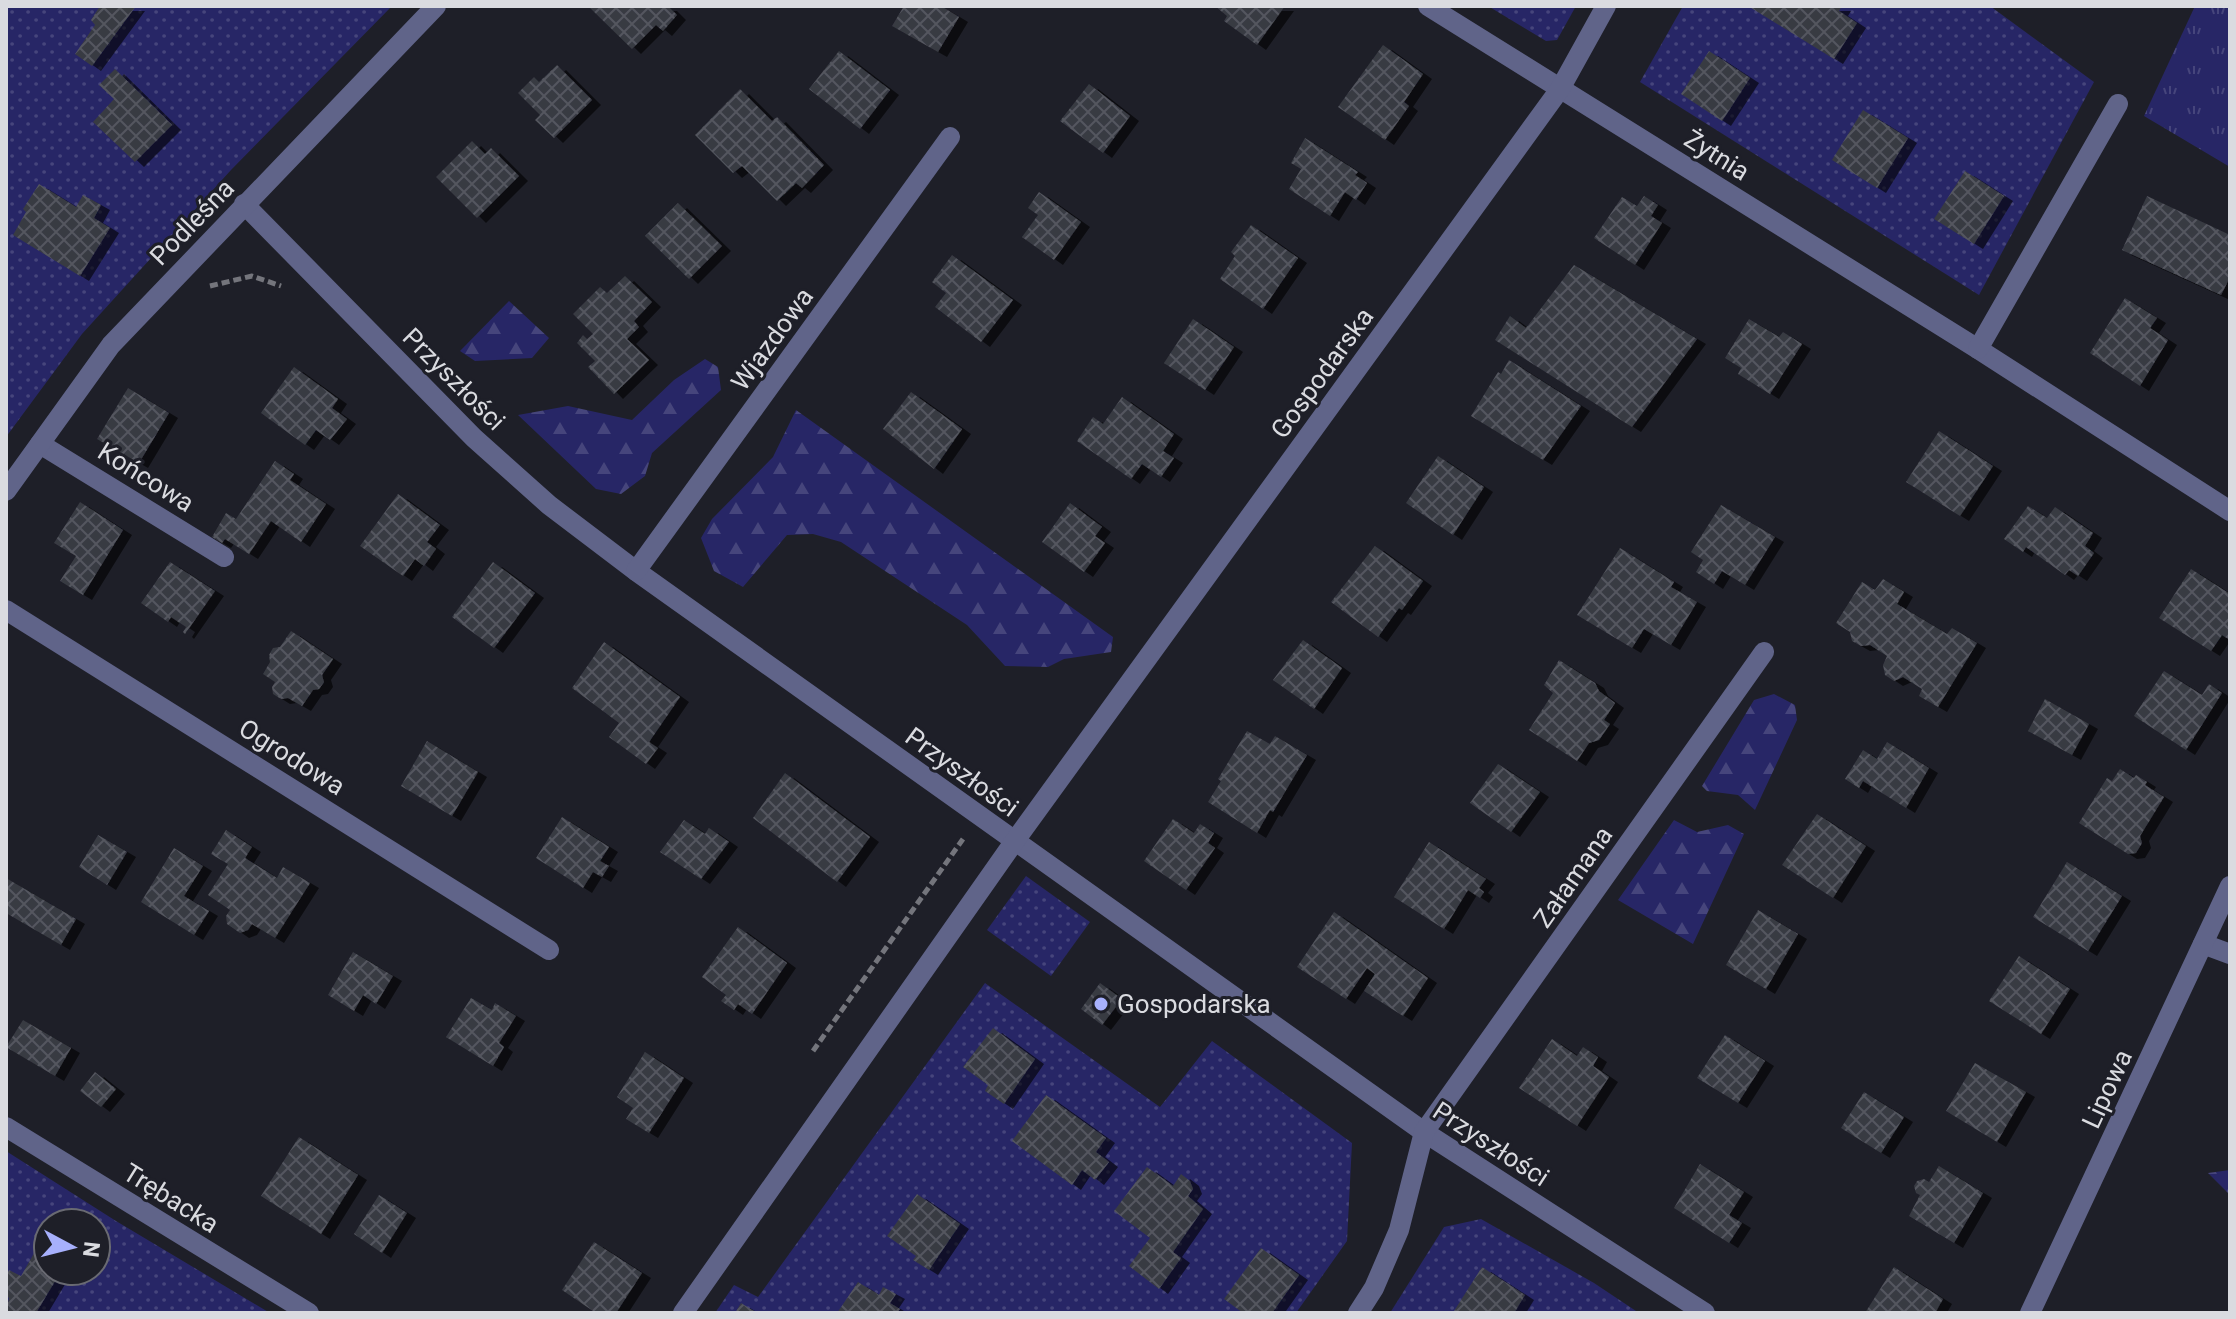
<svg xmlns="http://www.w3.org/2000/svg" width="2236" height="1319" viewBox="0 0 2236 1319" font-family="Roboto,sans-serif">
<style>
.grass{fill:url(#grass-tufts)}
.forest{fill:url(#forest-firs)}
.park{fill:url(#park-dots);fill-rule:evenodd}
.building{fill:url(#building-cross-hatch);filter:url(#shadow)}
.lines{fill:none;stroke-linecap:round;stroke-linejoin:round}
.path{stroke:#74757c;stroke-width:5;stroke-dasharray:8 4;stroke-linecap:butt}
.minor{stroke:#606489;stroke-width:20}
.poi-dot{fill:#a7b0fc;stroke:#1e1f28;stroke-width:3}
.labels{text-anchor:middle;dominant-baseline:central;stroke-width:6;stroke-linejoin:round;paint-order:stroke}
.street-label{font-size:26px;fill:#dadbe0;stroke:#1e1f28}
.poi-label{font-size:26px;fill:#dadbe0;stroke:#1e1f28;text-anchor:start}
</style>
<defs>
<pattern id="grass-tufts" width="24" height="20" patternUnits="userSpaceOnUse" patternTransform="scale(2)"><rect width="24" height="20" fill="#272666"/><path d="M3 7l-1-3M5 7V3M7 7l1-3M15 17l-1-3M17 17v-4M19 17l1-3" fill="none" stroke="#46457c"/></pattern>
<pattern id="forest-firs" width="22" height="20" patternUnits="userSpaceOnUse" patternTransform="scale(2)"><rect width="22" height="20" fill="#272666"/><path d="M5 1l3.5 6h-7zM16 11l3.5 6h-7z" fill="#46457c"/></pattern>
<pattern id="park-dots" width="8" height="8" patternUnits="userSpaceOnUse" patternTransform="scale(2)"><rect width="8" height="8" fill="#272666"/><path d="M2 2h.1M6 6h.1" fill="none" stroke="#46457c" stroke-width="1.8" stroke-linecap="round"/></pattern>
<pattern id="building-cross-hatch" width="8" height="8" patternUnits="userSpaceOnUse" patternTransform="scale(2)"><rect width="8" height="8" fill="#383a43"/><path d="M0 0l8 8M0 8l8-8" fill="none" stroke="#54565e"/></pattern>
<filter id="shadow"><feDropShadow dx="9" dy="5" stdDeviation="0" flood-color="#0009"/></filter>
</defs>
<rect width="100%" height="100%" fill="#1e1f28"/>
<polygon class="grass" points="2195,6 2230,6 2230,167 2144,116"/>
<g class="forest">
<polygon points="509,301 549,338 532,358 475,361 460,351"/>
<polygon points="705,359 718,367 721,390 652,453 645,476 621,494 596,489 518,415 568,406 632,420 674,380"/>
<polygon points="796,410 1113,637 1111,652 1064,659 1048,667 1005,666 967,625 841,542 813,534 787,535 743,587 714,571 701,538 712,519 773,457"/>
<polygon points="1774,694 1795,705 1797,720 1755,810 1738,795 1707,791 1702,786 1754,700"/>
<polygon points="1674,820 1697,832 1728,825 1744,834 1693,944 1618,900"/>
<polygon points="2230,1170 2230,1195 2208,1173"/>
</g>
<g class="park">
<polygon points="6,6 392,6 231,170 82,334 6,437"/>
<polygon points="1488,6 1576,6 1557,40 1546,41"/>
<polygon points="1683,6 1990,6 2094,82 1979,295 1640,82"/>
<polygon points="1026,876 1090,922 1051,976 987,930"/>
<polygon points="985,983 1160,1107 1212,1041 1352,1143 1347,1241 1296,1313 715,1313 734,1285 758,1297"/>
<path d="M6,1151L116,1221L270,1313H6ZM48,1223H96V1271H48Z"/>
<polygon points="1481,1219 1594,1283 1639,1313 1390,1313 1444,1227"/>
</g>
<g class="building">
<polygon points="100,6 136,6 92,66 75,54 95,25 91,20"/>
<polygon points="588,6 668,6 677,15 663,31 656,25 632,49"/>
<polygon points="904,6 941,6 959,17 938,52 892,26"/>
<polygon points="1215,6 1285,6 1257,45 1224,21 1227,16"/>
<polygon points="1748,6 1842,6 1839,11 1857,23 1834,59"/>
<polygon points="1383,45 1423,74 1404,102 1409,106 1385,140 1338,107"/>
<polygon points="839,51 890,90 860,129 809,89"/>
<polygon points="1709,51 1750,78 1722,121 1681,94"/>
<polygon points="557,65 592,100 554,138 535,120 540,115 518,93 534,77 539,82"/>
<polygon points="115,69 172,125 135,162 93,122 114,99 99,85"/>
<polygon points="1089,84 1130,116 1103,153 1060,121"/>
<polygon points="740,89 772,121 777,117 824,165 802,188 796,183 777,201 742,166 733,173 695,135"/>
<polygon points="1863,110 1908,138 1877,188 1832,160"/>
<polygon points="1305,138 1358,172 1355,175 1367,183 1356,200 1345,192 1330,216 1289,189 1301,169 1291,163"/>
<polygon points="472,141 485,154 491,148 519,176 477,218 436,177"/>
<polygon points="1965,171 2004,196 1974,244 1934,219"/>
<polygon points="39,184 76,207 83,195 101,205 94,218 110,228 80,276 13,235 26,212 23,209"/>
<polygon points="1039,192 1081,222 1054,260 1022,237 1038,215 1028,208"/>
<polygon points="1644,196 1658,205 1651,216 1662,223 1635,265 1594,238 1622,197 1637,206"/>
<polygon points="2147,196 2230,235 2230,277 2221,295 2122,250"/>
<polygon points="678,203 722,246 689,279 645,236"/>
<polygon points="1251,225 1298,258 1263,309 1220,279 1235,256 1231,252"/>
<polygon points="952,255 1013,300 981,342 935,307 946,293 932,282"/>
<polygon points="1574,265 1697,339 1632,427 1495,340 1510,316 1526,328"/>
<polygon points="625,276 652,302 634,321 639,327 627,339 649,360 614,394 588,367 595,361 577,343 583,335 587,339 593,334 573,314 600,287 607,293"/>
<polygon points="2125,298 2157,318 2150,328 2168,340 2140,386 2090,353"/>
<polygon points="1193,319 1234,347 1205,390 1164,363"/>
<polygon points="1749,319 1779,337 1783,332 1802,344 1770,394 1738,374 1741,368 1725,358"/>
<polygon points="1509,360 1581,406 1543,460 1471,416 1498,372 1501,374"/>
<polygon points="294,367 338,399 332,408 347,419 330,440 316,430 305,445 261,413"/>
<polygon points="128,388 169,413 139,463 97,439"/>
<polygon points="911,392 962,429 934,469 883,429"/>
<polygon points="1122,397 1174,434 1163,451 1174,458 1161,477 1142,464 1131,479 1077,441 1093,417 1103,424"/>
<polygon points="1939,431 1993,466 1960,516 1906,482"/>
<polygon points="1438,456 1484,487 1453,535 1406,503"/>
<polygon points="275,461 294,474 290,480 326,504 301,542 271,521 249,554 225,539 222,543 212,537 226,513 236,519"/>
<polygon points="398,494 440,525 427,542 436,549 424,566 415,559 403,576 360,546"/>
<polygon points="80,502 123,530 83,595 60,581 76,556 54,543"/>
<polygon points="1070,503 1102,527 1095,536 1105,543 1084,572 1042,542"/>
<polygon points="1721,505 1775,537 1745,585 1722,571 1714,584 1696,572 1703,560 1691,552"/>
<polygon points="2028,506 2047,518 2055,507 2093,533 2085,546 2094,553 2078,576 2069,570 2065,575 2026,547 2023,552 2004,539"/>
<polygon points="1375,546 1423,581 1402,610 1399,608 1378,637 1331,602"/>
<polygon points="1620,548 1674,582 1671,587 1697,602 1671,645 1644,629 1632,648 1577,615"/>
<polygon points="170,562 215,591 185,634 183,632 186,627 171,617 168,622 141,603"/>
<polygon points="493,562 535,593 494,648 452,617"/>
<polygon points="2191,569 2230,594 2230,640 2222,635 2211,651 2159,618"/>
<polygon points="1883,579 1904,592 1897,604 1947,634 1952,628 1977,643 1938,707 1919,696 1922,689 1903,677 1894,681 1885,675 1883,665 1887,656 1870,645 1861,646 1852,641 1850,632 1836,623 1862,582 1875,590"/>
<polygon points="291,631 333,659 322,675 324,682 319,689 313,690 302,706 288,698 281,699 273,694 272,687 275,682 263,674 270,662 269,655 273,648 280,647"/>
<polygon points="1303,640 1342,668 1314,709 1273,680"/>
<polygon points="604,642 680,697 649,742 658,748 646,764 609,737 619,723 572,688"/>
<polygon points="1559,660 1595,683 1599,691 1615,703 1604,720 1610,724 1599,740 1589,743 1577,761 1529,730 1553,693 1544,685"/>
<polygon points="2164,671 2202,695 2209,684 2222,693 2186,750 2134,716"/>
<polygon points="2045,699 2089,724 2072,755 2028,731"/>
<polygon points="1247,731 1270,744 1275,736 1307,755 1273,812 1270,810 1257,833 1208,802 1221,781 1218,779"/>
<polygon points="427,741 478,772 452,816 401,786"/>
<polygon points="1887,742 1929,768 1906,808 1863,781 1859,788 1845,779 1863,750 1877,759"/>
<polygon points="1498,764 1540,792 1511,832 1470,803"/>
<polygon points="2120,769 2134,778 2136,775 2147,782 2145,785 2164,797 2140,836 2142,843 2136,853 2128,854 2079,823 2107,778 2112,781"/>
<polygon points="785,773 870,837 837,882 753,818"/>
<polygon points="1817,814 1866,846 1833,898 1782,865"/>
<polygon points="562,817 609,847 600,861 609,866 602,877 593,872 583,888 536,858"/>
<polygon points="1173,819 1194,833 1200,824 1214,833 1208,843 1215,848 1186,890 1144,861"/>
<polygon points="684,820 705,834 709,828 729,842 701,879 660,852"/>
<polygon points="226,830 252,847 245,858 277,878 283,867 310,883 275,938 252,924 248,930 240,933 227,924 226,916 230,910 208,895 228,864 211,854"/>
<polygon points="98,835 127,852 107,885 79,867"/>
<polygon points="1429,842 1486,879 1479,888 1484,892 1480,898 1468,890 1444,929 1394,897"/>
<polygon points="174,848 203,866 184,896 209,911 194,935 141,902"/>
<polygon points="2067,862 2122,896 2088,951 2033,917"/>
<polygon points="6,878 76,919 61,945 6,913"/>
<polygon points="1758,910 1798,934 1766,989 1726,965"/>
<polygon points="1334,912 1428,978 1403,1016 1364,991 1375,974 1367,968 1346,999 1297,967"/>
<polygon points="738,927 787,963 752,1014 738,1004 734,1010 721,1001 726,995 702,977"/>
<polygon points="353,952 393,976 376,1004 363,995 354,1011 328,995"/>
<polygon points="2019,956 2070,989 2041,1034 1989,1001"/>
<polygon points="1100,983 1122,999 1102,1025 1081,1009"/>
<polygon points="471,998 492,1010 495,1003 516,1016 499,1043 504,1047 493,1066 446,1037"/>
<polygon points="23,1020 71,1048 55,1076 6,1047"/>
<polygon points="993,1028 1035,1059 1004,1104 985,1091 988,1085 963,1067"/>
<polygon points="1725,1035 1765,1061 1738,1103 1697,1078"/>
<polygon points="1552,1039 1577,1056 1583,1047 1598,1057 1593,1066 1609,1077 1577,1126 1519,1088"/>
<polygon points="645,1052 684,1078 649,1133 626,1119 633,1108 617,1097"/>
<polygon points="1975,1063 2026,1092 1997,1142 1946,1111"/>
<polygon points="95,1072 116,1089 101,1107 80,1091"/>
<polygon points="1864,1092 1904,1117 1881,1153 1841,1128"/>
<polygon points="1046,1095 1106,1138 1096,1152 1109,1162 1095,1180 1082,1170 1072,1185 1012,1141"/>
<polygon points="299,1137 358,1175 321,1234 261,1196"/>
<polygon points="1700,1164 1744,1192 1729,1215 1742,1223 1729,1243 1674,1208"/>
<polygon points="1939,1166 1983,1193 1954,1243 1909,1216 1920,1195 1916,1193 1914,1186 1917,1181 1924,1179 1929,1182"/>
<polygon points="1147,1167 1173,1186 1181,1174 1190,1181 1193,1189 1188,1196 1203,1209 1173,1252 1181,1258 1159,1289 1129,1266 1150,1238 1114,1211"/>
<polygon points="917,1194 960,1224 929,1270 913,1260 916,1256 887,1236"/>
<polygon points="379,1195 407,1213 382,1253 354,1234"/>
<polygon points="41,1241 48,1246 48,1271 61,1271 36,1313 10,1313 6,1311 9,1298 6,1296 6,1276 9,1270 21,1276"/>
<polygon points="594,1242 642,1273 616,1313 596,1313 562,1290"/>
<polygon points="1261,1248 1299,1275 1272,1313 1243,1313 1224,1299"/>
<polygon points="1482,1267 1525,1295 1514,1313 1457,1313 1454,1311"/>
<polygon points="1894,1267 1943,1299 1935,1313 1865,1313"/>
<polygon points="858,1282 879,1295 883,1287 896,1294 890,1303 900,1309 897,1313 837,1313"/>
<polygon points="741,1303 757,1313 735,1313"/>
</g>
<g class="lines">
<g class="path">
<polyline points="210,286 252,276 281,286"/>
<polyline points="813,1051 963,839"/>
</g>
<g class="minor">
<polyline points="1428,6 1978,349 2230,511"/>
<polyline points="244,204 474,438 549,505 636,571 1424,1132 1705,1313"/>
<polyline points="1978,349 2118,104"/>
<polyline points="40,444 224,557"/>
<polyline points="6,491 111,345 436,6"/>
<polyline points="636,571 950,137"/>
<polyline points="6,610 549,950"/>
<polyline points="2203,944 2230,954"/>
<polyline points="6,1127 309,1313"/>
<polyline points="683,1313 1014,842 1560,89 1606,6"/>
<polyline points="1358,1313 1374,1288 1399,1230 1424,1132 1764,652"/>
<polyline points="2030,1313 2230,886"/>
</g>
</g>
<circle class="poi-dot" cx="1101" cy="1004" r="8"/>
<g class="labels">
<g class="street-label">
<text transform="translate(1717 155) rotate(32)">Żytnia</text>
<text transform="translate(192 222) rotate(-46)">Podleśna</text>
<text transform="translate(772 339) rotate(-54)">Wjazdowa</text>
<text transform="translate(1322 373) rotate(-54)">Gospodarska</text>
<text transform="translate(454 379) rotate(45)">Przyszłości</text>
<text transform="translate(146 477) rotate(32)">Końcowa</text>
<text transform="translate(292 757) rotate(32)">Ogrodowa</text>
<text transform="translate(962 772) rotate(36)">Przyszłości</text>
<text transform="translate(1573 877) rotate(-55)">Załamana</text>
<text transform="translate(2107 1089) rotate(-65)">Lipowa</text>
<text transform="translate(1491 1144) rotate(33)">Przyszłości</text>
<text transform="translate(171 1198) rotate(32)">Trębacka</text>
</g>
<g class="poi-label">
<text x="1117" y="1004">Gospodarska</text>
</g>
</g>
<rect width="2236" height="1319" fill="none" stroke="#dadbe0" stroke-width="16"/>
<g transform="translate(72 1247) rotate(97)"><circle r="38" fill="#1e1f28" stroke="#696a72" stroke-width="2"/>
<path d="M0-6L14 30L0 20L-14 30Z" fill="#a7b0fc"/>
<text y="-12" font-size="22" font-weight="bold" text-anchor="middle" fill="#dadbe0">N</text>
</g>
</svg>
